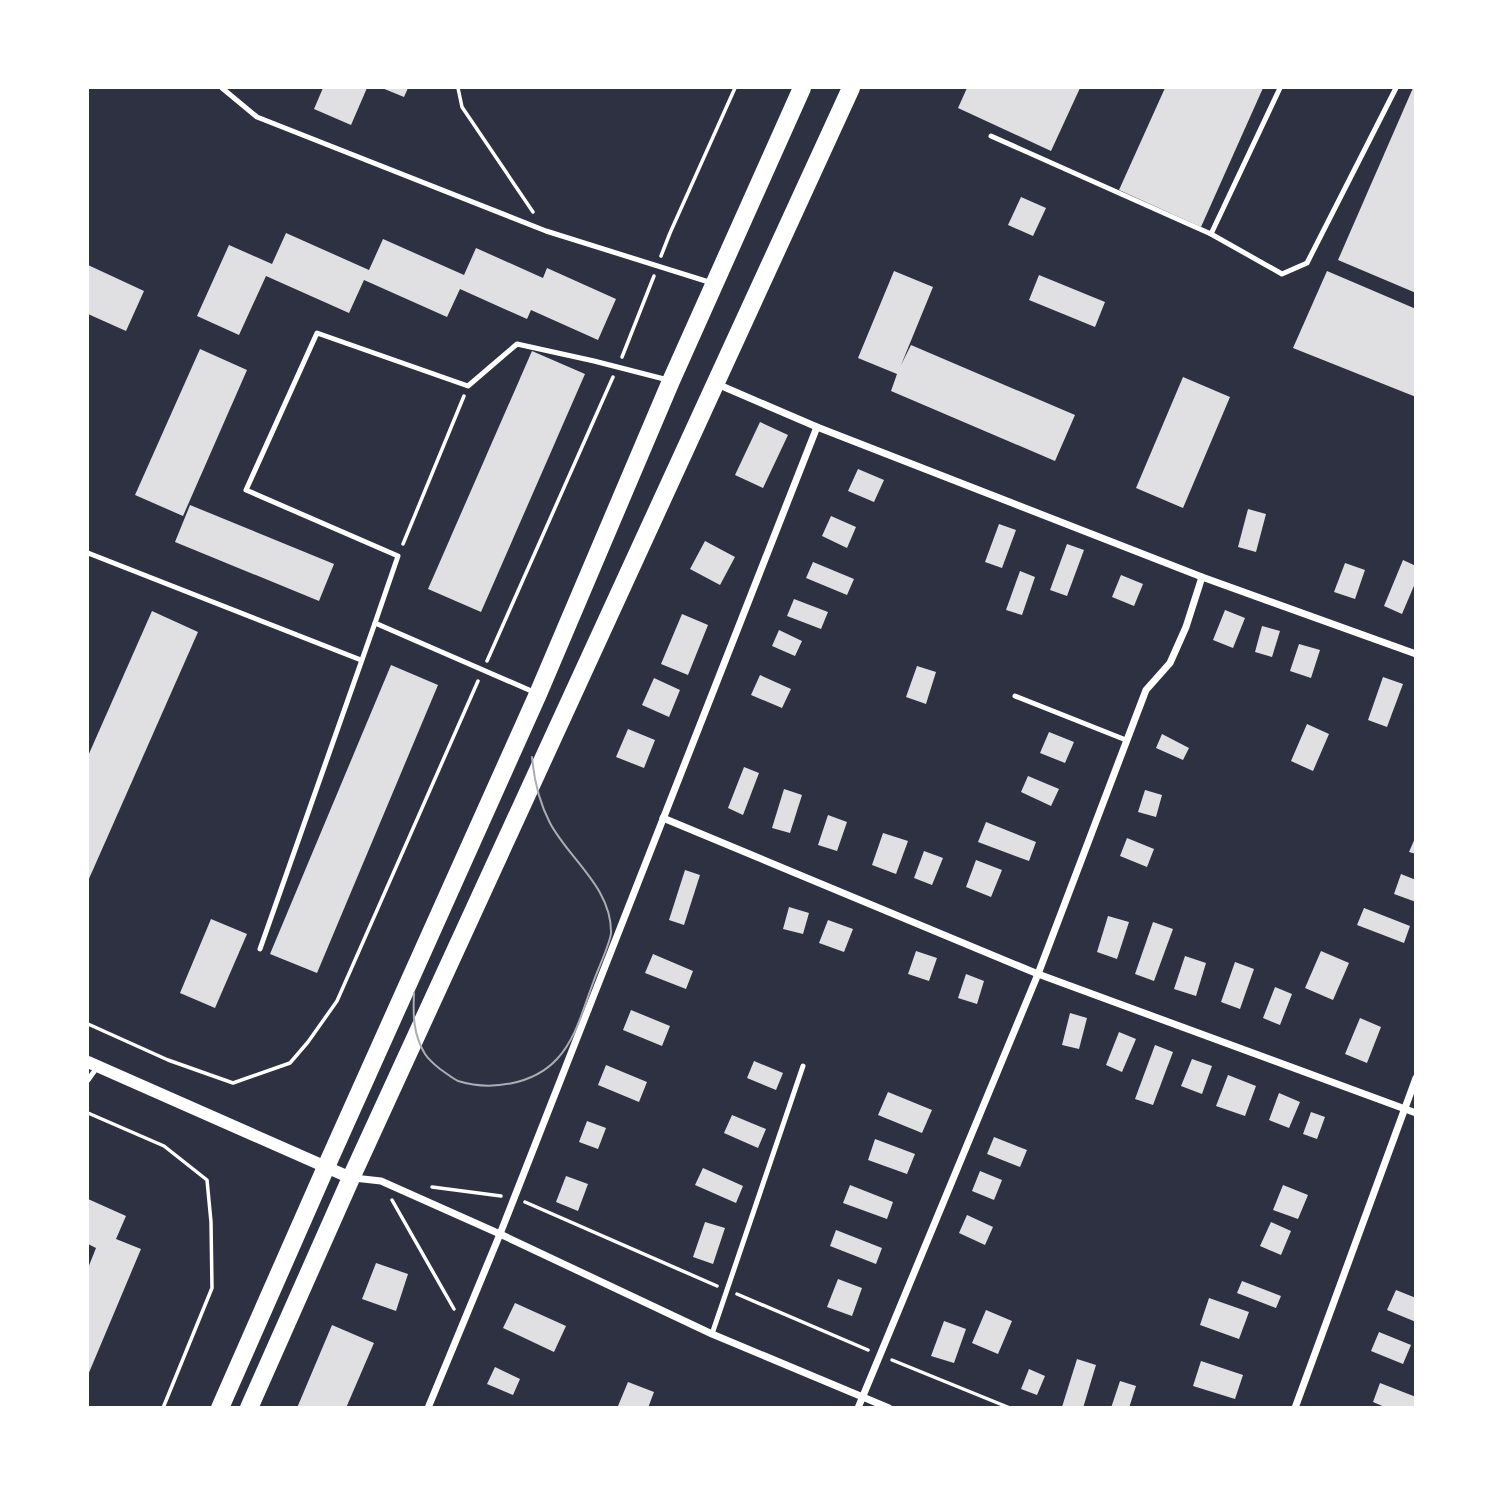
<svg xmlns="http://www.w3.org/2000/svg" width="1503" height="1495" viewBox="0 0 1503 1495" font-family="'PT Sans Narrow',sans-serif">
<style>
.building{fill:#e0e0e3}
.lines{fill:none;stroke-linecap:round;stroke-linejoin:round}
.path{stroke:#fff;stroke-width:3.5}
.service{stroke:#fff;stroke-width:5}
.minor{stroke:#fff;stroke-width:7}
.tertiary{stroke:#fff;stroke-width:12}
.primary{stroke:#fff;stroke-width:18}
.tram{stroke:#abadb3;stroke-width:2}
</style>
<rect width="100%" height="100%" fill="#2d3142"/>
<g class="building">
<polygon points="323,88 367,88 351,125 314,109"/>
<polygon points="382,88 408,88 404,97"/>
<polygon points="967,88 1080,88 1051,151 958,108"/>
<polygon points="1165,88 1263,88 1201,227 1119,190"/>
<polygon points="1413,88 1416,88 1416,293 1338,260"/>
<polygon points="1021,197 1046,208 1033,236 1008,225"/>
<polygon points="286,233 369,270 383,239 464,275 476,248 543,278 547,268 616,299 598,340 531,310 527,319 460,289 447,317 364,280 349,313 266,276 239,335 197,316 229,245 272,264"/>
<polygon points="88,265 144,291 126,331 88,314"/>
<polygon points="894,271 933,287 901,365 911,345 1075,415 1055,461 891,391 897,374 858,358"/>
<polygon points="1327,271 1416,309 1416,397 1293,348"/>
<polygon points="1039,275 1105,302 1095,327 1029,300"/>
<polygon points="200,349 247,370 183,516 135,495"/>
<polygon points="532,351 585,374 481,612 428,589"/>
<polygon points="1183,377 1230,397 1183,508 1136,488"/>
<polygon points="760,422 788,435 763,488 735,475"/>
<polygon points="858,469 884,480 874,502 848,491"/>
<polygon points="190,505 334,564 319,601 175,542"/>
<polygon points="1248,509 1266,514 1256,552 1238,547"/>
<polygon points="831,516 856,527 847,548 822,536"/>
<polygon points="999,524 1016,530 1002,568 985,562"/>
<polygon points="705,541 735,557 720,585 690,569"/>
<polygon points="1067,544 1084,550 1067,596 1050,590"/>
<polygon points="1403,560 1416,566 1416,581 1402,614 1384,606"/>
<polygon points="813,562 854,579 847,595 806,578"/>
<polygon points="1345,563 1365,570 1355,599 1334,592"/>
<polygon points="1020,571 1035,577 1022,615 1006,610"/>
<polygon points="1121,575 1143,584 1134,606 1112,597"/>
<polygon points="794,599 828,612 821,629 787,616"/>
<polygon points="1225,610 1245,618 1233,648 1213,640"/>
<polygon points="152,611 198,632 88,881 88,756"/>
<polygon points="682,614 708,625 688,675 661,664"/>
<polygon points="1262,626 1280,631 1272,657 1255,652"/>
<polygon points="779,630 802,641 795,656 772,646"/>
<polygon points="1299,644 1320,650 1311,678 1290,671"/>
<polygon points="391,665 438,685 317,973 270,954"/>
<polygon points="917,666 936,672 926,704 906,697"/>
<polygon points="760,675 791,689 782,708 751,695"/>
<polygon points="1383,677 1403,684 1387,727 1368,720"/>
<polygon points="654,678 680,690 669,717 642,705"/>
<polygon points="1307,724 1329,734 1313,771 1291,761"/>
<polygon points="628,729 655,740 644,768 616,757"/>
<polygon points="1049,732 1074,742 1065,763 1040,753"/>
<polygon points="1162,734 1189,748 1183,760 1156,748"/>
<polygon points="744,767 759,773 743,815 728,808"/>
<polygon points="1028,776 1059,789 1051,806 1021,792"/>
<polygon points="784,789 802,795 790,833 772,828"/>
<polygon points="1145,790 1162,795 1156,817 1138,812"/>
<polygon points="828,815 847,822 837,851 818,845"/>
<polygon points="986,822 1036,842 1029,861 978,842"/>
<polygon points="883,833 908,841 896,874 872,865"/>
<polygon points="1416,836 1416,854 1409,852"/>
<polygon points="1127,838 1154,849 1147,867 1120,856"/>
<polygon points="924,851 943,858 932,885 914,878"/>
<polygon points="976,860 1002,870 991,897 966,887"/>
<polygon points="685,870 700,875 684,925 669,920"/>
<polygon points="1401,874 1416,880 1416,902 1394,894"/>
<polygon points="789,907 809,913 803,934 783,929"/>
<polygon points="1364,908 1410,926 1404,943 1357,925"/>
<polygon points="1108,916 1129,922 1117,959 1097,952"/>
<polygon points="211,919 247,934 215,1008 180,993"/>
<polygon points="828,920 853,929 844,952 819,943"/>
<polygon points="1153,922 1173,929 1154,981 1135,974"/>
<polygon points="916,951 937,958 929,981 908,974"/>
<polygon points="1321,951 1349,963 1333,1000 1305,988"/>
<polygon points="653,954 693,971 686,989 645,973"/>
<polygon points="1185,956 1206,963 1196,996 1174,989"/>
<polygon points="1235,962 1254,969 1240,1009 1221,1002"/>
<polygon points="966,974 984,981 977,1004 958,998"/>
<polygon points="1275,987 1292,994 1280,1025 1263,1018"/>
<polygon points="631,1010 670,1026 662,1046 623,1030"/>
<polygon points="1070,1013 1087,1018 1079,1049 1062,1045"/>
<polygon points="1360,1018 1381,1027 1367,1063 1345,1054"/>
<polygon points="1119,1032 1136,1039 1122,1072 1106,1065"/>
<polygon points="1155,1045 1173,1052 1153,1105 1135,1099"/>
<polygon points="1192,1059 1212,1066 1202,1094 1181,1086"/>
<polygon points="754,1061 783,1073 776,1090 747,1078"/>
<polygon points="606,1065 647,1082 639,1102 598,1085"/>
<polygon points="1228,1075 1256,1086 1245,1116 1216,1106"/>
<polygon points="888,1092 932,1110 922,1133 878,1115"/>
<polygon points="1279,1093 1300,1102 1289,1128 1269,1120"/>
<polygon points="1311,1112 1325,1117 1317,1139 1303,1134"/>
<polygon points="732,1115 766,1129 758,1148 724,1133"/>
<polygon points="587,1121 606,1128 598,1149 579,1142"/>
<polygon points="994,1137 1027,1150 1020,1167 987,1154"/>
<polygon points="875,1139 915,1154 907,1174 868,1160"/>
<polygon points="703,1168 743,1186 736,1203 695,1185"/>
<polygon points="980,1171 1002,1180 994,1200 972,1191"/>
<polygon points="566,1176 588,1184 578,1211 556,1202"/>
<polygon points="850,1185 893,1202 887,1219 843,1203"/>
<polygon points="1283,1185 1308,1195 1298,1219 1273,1210"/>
<polygon points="88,1199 126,1216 116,1239 141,1249 88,1375 88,1268 96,1248 88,1244"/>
<polygon points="967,1215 993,1227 985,1245 959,1233"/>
<polygon points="705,1222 725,1228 713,1264 693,1257"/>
<polygon points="1271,1222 1291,1231 1281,1255 1260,1246"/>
<polygon points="836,1230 882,1248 876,1264 830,1246"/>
<polygon points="376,1263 408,1274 396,1311 362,1299"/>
<polygon points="838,1279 862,1288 852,1316 827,1307"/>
<polygon points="1242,1281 1281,1296 1276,1308 1237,1293"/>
<polygon points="1396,1290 1416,1298 1416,1322 1387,1310"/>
<polygon points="1209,1298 1249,1312 1239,1339 1200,1325"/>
<polygon points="515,1303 566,1326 554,1352 503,1328"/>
<polygon points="986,1310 1012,1321 998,1354 972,1343"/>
<polygon points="944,1321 966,1329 954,1363 931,1356"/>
<polygon points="332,1325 374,1343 346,1408 297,1408"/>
<polygon points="1379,1332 1411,1345 1403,1364 1371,1351"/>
<polygon points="1077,1359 1096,1365 1083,1408 1064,1408 1062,1407"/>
<polygon points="1201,1361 1243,1375 1235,1399 1193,1386"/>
<polygon points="495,1367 520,1379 513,1395 487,1384"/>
<polygon points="1029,1369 1045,1376 1037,1395 1021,1389"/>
<polygon points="1120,1381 1136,1386 1129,1408 1111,1408"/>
<polygon points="628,1382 654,1392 648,1408 622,1408 618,1406"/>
<polygon points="1380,1383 1416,1397 1415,1408 1387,1408 1373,1402"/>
</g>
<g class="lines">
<g class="path">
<polyline points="458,88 462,107 533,212"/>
<polyline points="661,256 670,233 735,88"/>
<polyline points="622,357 654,276"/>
<polyline points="403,544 464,396"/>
<polyline points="487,661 613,377"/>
<polyline points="88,1024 168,1060 233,1083 290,1063 308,1042 337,1001 478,681"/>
<polyline points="88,1113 164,1146 207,1180 211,1222 212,1288 163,1408"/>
<polyline points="432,1187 501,1196"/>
<polyline points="392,1200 454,1309"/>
<polyline points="525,1202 717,1286"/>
<polyline points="737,1294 868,1350"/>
<polyline points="892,1360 1010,1408"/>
</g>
<g class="service">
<polyline points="222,88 257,117 546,231 712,283"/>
<polyline points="991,136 1211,234 1282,274 1307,263 1396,88"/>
<polyline points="1211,234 1280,88"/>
<polyline points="88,553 361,660"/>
<polyline points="536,693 375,623 398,556 246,490 317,333 468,386 517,344 594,361 668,380"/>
<polyline points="1015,696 1126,740"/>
<polyline points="260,949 375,623"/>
<polyline points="88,1080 98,1066"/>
<polyline points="712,1334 803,1066"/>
</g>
<g class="minor">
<polyline points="717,384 817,427 1202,577 1416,654"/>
<polyline points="663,818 1038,974 1416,1113"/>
<polyline points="354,1178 381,1181 500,1234 712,1334 889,1408"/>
<polyline points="428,1408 500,1234 817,427"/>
<polyline points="858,1408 1038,974 1146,690 1170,663 1186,627 1202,577"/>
<polyline points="1295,1408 1416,1078"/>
</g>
<polyline class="tertiary" points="88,1062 351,1178"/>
<g class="primary">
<polyline points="220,1408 326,1167 538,694 671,381 802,88"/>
<polyline points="249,1408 351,1178 851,88"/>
</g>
<path class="tram" d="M414,993C413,1015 413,1034 425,1054C429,1060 435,1065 440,1069C446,1073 452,1078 458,1081C490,1091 533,1085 557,1059C576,1039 583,1009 593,983C597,971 610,944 611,933C612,888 569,859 550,823C539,802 534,780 532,757"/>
</g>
<rect width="1503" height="1495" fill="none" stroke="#ffffff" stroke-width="178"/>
</svg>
